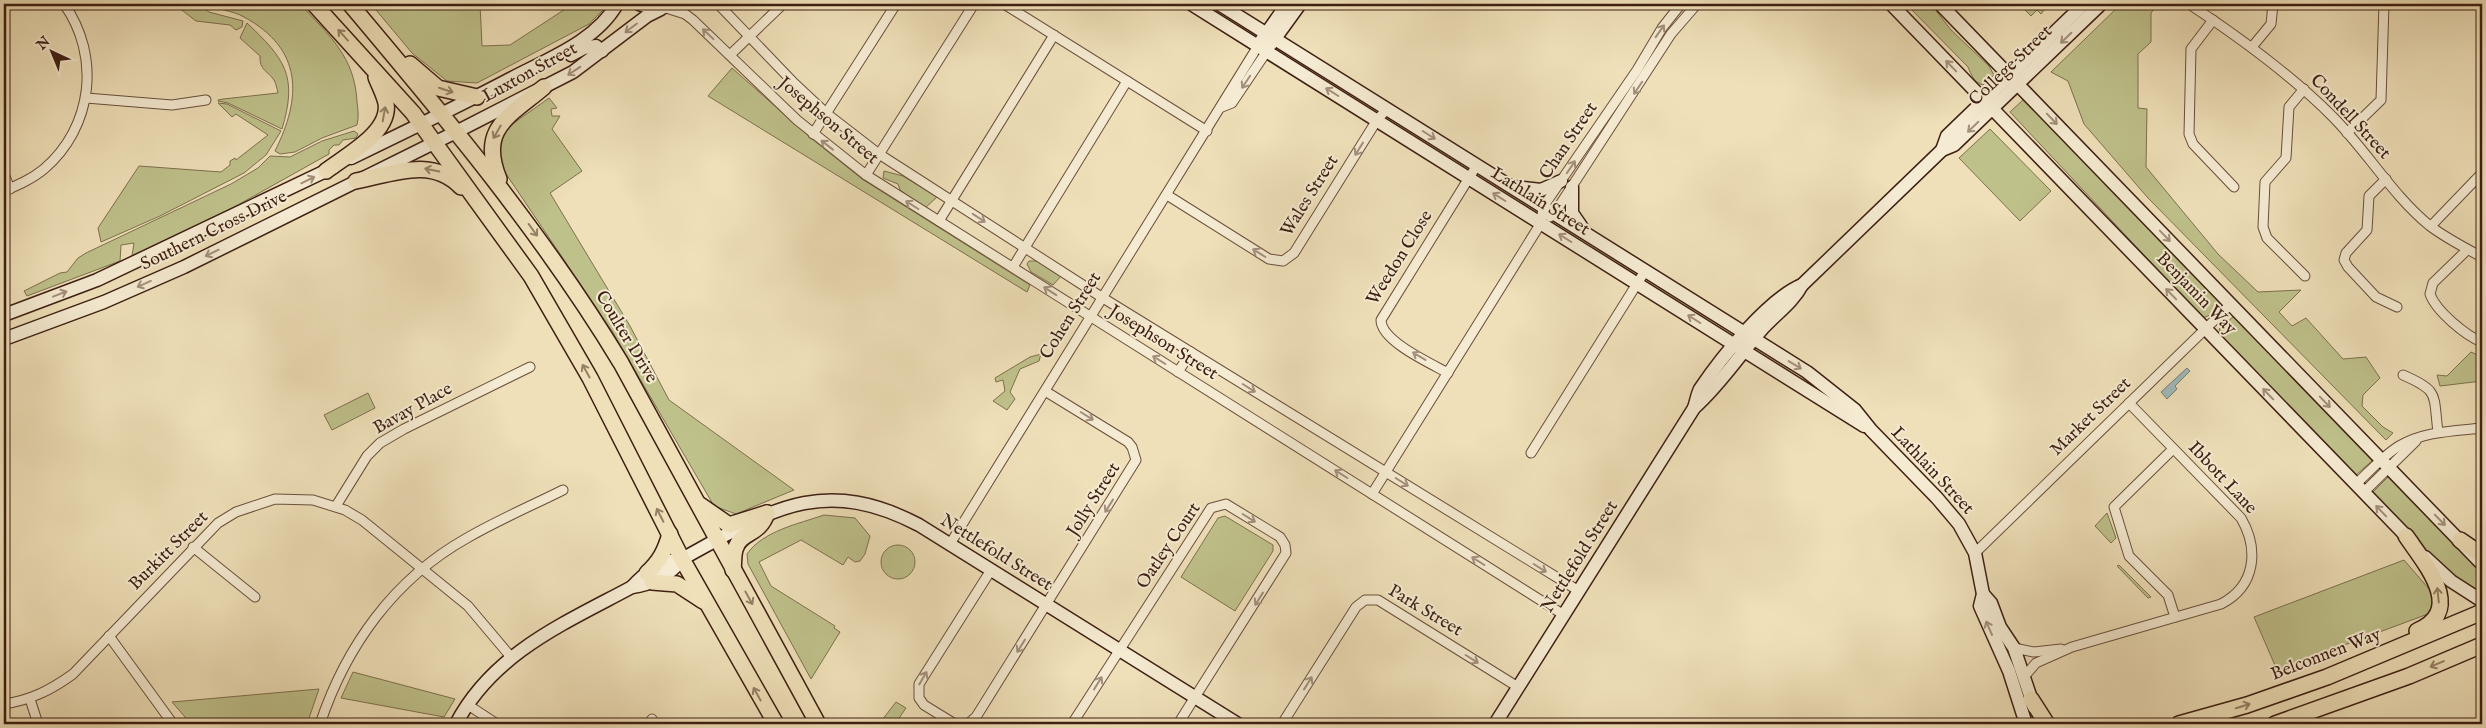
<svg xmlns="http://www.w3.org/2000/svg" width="2486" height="728" viewBox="0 0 2486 728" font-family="'IM FELL English',serif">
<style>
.green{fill:#bfc18b;stroke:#7e704f}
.water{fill:#9fbabb;stroke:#787c78}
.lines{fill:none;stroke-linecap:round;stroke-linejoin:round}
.street-casing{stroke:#6a4f3c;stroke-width:11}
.secondary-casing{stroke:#3e1f13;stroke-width:15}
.primary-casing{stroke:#3e1f13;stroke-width:18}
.street{stroke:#f5ebd2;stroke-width:9}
.secondary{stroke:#f5ebd2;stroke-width:12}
.primary{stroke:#efe0b9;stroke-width:15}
.oneway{stroke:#a38f7c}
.oneway2{stroke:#968066}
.labels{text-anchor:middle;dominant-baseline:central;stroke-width:4;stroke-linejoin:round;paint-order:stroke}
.street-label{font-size:18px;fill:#3e1f13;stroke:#f5ebd2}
</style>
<rect width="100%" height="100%" fill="#efe0b9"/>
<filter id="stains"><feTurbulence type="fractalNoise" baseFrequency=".004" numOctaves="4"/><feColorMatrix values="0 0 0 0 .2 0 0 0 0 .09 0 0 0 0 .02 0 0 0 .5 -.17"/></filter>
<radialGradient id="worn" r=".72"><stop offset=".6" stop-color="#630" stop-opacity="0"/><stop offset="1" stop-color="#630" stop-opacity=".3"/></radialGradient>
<g class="green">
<polygon points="174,4 197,4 209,12 243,21 242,27 236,30 230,25 196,21"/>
<path d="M204,4H300C329,35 355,57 357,102C358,110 359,116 357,125L322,138L295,152L280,154L275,151C302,97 303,49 244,17C232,10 217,10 204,4Z"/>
<polygon points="371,4 480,4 482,46 510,45 573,4 609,4 589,24 477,83 447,81 412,53"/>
<path d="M1906,4H1931L1951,30L1989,66L1994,75L1983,85C1974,83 1971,74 1968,67Z"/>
<polygon points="2019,4 2043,4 2041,5 2045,9 2041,14 2037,10 2031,16"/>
<polygon points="2121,4 2158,4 2151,13 2151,42 2138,54 2138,108 2147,109 2146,167 2218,254 2258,292 2301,290 2279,312 2292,326 2306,318 2343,359 2366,357 2380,378 2363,395 2362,406 2383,427 2393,433 2386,440 2148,198 2084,124 2068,81 2051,72"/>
<path d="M247,23C285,59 298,76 282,129L228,103L218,101V100L223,99L278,93C277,89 276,83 274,80C268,71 259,70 260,56L240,38Z"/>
<polygon points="732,68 812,139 862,179 1030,285 1027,292 708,96"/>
<polygon points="549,98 557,108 551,109 552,116 560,116 552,129 582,171 550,193 630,326 669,400 794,490 736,514 714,506 612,331 502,168 498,150 504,130"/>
<polygon points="2024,99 2220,299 2217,312 2203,318 2010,112"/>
<polygon points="218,103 227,104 281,131 266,155 244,173 160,216 101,242 98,228 139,166 221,172 230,165 230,161 235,158 236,160 268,135 236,114 232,117"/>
<polygon points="1990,129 2051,191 2020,221 1959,158"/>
<polygon points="354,131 358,134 356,138 343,140 339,145 334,145 329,150 329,154 236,206 132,256 134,243 121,245 120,261 27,296 24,291 60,273 67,272 78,258 86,253 231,184 258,168 270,156 290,157 322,141"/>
<polygon points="884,171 903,176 937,197 925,208 900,190 898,184 883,178"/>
<polygon points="1029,261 1037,261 1061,276 1053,285 1031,272 1027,264"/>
<polygon points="2233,317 2239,320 2373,460 2355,476 2223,339 2219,329"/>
<polygon points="2471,352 2482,357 2482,381 2440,386 2437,375 2447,376"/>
<polygon points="1041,354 1039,361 1020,369 1010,392 1015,399 1007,410 993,401 1005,391 1003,380 996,382 995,378 1030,357"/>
<polygon points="368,393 375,408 332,430 324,415"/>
<polygon points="2389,476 2482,573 2482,595 2436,562 2372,493"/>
<polygon points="2107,513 2116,538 2111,543 2095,526"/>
<path d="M824,515L855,518L870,536L865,554L860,561L855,562L848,557L843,565L801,540L759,562L771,586L835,626L834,628L840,632L811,679L748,564L747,554C763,531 798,524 824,515Z"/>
<polygon points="1225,516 1273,545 1273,551 1235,611 1181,577 1218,518"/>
<circle cx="898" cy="562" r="17"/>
<polygon points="2404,560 2436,597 2428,614 2277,670 2254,617"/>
<polygon points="2119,565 2151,597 2148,598 2117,566"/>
<polygon points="353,672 455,699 444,717 341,698"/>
<polygon points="319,689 307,724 191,724 172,702"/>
<polygon points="896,702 906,708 895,724 879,724"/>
</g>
<polygon class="water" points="2187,368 2190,371 2175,386 2177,389 2167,399 2161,392"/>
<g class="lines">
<g class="street-casing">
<g id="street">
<polyline points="718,4 794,83 826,113 879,154 1103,298 1579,591"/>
<polyline points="1004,4 1207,131"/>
<path d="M2189,4C2239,37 2289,73 2332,116C2367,151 2392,195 2430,226C2446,238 2465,248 2482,257"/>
<polyline points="666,8 685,14 693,20 797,120 866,175 1564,615"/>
<polyline points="2213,20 2191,49 2189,134 2193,144 2234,187"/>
<polyline points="2252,47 2271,24 2273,4"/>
<polyline points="730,55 783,4"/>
<polyline points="2304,89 2289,107 2286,158 2265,182 2263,227 2267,238 2305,276"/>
<polyline points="86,98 172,105 206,100"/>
<polyline points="1222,107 1232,103 1267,51"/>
<polyline points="2347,133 2381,100 2384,4"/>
<polyline points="813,134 896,4"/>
<polyline points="4,174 10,189"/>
<polyline points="866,175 974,4"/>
<polyline points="2386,179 2369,196 2367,230 2346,253 2344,260 2348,267 2376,297 2397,307"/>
<path d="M4,191C18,185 32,179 44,169C93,127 101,56 64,4"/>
<polyline points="1167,195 1269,259 1283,261 1294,253 1377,120 1387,109"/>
<polyline points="1550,217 1554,214 1671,34 1697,4"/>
<polyline points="939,221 1054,35"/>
<polyline points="2431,226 2482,173"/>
<path d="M2467,250L2433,283L2430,294C2436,311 2466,336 2482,342"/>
<polyline points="1013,267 1127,81"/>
<polyline points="1178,372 1191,352"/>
<path d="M1448,373C1430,363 1381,341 1381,320L1477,165"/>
<path d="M2403,375C2440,391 2433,394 2438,432"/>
<polyline points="2173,449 2114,507 2129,556 2168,595 2175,617"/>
<polyline points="1531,453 1645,271"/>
<path d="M2356,484C2370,471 2383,456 2399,446C2424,431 2455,431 2482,428"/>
<polyline points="2364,492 2416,441"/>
<polyline points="1372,494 1541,223 1543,207 1637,70 1662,28 1681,4"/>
<polyline points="336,506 367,456 380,443 404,429 530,367"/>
<polyline points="950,544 1258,46"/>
<polyline points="193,547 255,597"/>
<polyline points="1975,553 2231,304"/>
<polyline points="109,636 173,724"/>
<polyline points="2014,648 2034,652 2061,649"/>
<path d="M2024,677L2036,663L2072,647L2221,604C2256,586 2259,549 2241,518L2129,403"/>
<polyline points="30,699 38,724"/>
<path d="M4,704C31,700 51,690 73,674L218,523L236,512L275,499L313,500L345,510L362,520L468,606L511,657"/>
<polyline points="468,705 497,724"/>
<polyline points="652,719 654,724"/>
<path d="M320,724C346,646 394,579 467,538C498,520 531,506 563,490"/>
<polyline points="955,724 924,705 919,698 919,684 991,570"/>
<polyline points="968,724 976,717 1136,460 1132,447 1128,442 1045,391"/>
<polyline points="1072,724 1211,508 1226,504 1280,537 1285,545 1286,553 1178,724"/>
<polyline points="1282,724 1356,607 1365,600 1378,600 1518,687"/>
</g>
</g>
<g class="secondary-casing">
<g id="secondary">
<polyline points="639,4 655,9 675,4"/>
<polyline points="1191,4 1864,426"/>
<polyline points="1219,4 1807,372 1855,410 1871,430 1937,498 1959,524 1975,553 1983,594 1980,606 2009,671 2026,724"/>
<polyline points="1891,4 2412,542"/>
<polyline points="1940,4 2482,564"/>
<polyline points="1261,41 1287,4"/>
<polyline points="1271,44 1300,4"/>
<polyline points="571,55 584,48 596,46 602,51"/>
<polyline points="1942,150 1947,136 2084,4"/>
<path d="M351,158C405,132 459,106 512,78C548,59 596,41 617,4"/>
<polyline points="1516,187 1541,190 1561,181"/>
<polyline points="1572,187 1572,213 1583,229"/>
<polyline points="4,315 97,280 334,167"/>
<polyline points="4,339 104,302 184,267 456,132 573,72 647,16 661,9"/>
<path d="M1694,408C1696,402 1697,395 1700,389C1721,358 1768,299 1802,285"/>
<polyline points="2425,557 2451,581 2482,601"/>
<path d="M632,587C644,573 663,560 682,559C769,511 821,474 919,525L1238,724"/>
<polyline points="1983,594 1991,603 2000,627 2014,648 2034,707"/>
<path d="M456,724C493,653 565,623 632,587C650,585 671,575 682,559"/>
<path d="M1495,724L1694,408C1721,384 1740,354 1763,328C1777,313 1793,302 1802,285L1942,150L1954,145L2101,4"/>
</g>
</g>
<g class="primary-casing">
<g id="primary">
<polyline points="314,4 413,113 531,276 590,378 682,559 776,724"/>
<path d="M350,4C447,119 543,234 621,363L818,724"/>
<polyline points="410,64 438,88 477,97"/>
<path d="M326,171C347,155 391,132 386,103C384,94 379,85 376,77"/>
<path d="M499,179C478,128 510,116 544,87"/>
<path d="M356,181C392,174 432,156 461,187"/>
<polyline points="700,505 729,525 767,513"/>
<path d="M2406,536C2425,564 2466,610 2417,631"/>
<polyline points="2460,540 2482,555"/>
<path d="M733,570C734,563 733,553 736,547C742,531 759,536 767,513"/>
<path d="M647,573C660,561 665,551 670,534"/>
<polyline points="652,582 677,584 703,601"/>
<polyline points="2031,699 2047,724"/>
<polyline points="2179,724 2247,705 2327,677 2482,612"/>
<polyline points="2275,724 2409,676 2482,645"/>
</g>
</g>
<use href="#street" class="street"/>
<use href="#secondary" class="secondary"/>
<use href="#primary" class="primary"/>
</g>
<defs><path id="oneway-shaft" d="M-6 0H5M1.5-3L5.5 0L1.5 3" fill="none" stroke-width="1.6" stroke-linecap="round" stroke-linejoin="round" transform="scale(1.25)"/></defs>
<g class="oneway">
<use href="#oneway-shaft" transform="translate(631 28) rotate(143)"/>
<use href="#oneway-shaft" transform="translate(1660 31) rotate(-55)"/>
<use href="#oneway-shaft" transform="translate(708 34) rotate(-137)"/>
<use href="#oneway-shaft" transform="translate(2066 38) rotate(136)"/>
<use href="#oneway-shaft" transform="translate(1951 66) rotate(-134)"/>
<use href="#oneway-shaft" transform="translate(574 71) rotate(147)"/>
<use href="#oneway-shaft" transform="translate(1246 82) rotate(124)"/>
<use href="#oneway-shaft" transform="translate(1638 88) rotate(124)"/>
<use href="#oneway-shaft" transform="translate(1332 92) rotate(-148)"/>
<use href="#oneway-shaft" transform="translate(2052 119) rotate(46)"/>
<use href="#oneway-shaft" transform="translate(1973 127) rotate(136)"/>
<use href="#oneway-shaft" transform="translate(1429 135) rotate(32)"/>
<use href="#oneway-shaft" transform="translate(827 145) rotate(-142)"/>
<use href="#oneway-shaft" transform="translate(1359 149) rotate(122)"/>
<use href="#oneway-shaft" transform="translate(1571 167) rotate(-56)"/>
<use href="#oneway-shaft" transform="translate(308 180) rotate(-26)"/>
<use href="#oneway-shaft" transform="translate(1499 197) rotate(-148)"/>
<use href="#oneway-shaft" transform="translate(912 205) rotate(-148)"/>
<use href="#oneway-shaft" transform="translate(979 218) rotate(33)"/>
<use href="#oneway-shaft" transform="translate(2165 236) rotate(46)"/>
<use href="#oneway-shaft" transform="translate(1565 238) rotate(-148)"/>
<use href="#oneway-shaft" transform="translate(212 253) rotate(154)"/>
<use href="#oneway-shaft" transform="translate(1259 253) rotate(-148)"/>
<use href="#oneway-shaft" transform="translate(144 284) rotate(156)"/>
<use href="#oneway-shaft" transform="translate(1050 291) rotate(-147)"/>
<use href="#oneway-shaft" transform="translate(60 294) rotate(-21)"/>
<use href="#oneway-shaft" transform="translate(2171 294) rotate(-134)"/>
<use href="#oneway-shaft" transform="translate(1694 319) rotate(-148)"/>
<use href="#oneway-shaft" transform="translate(1419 356) rotate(-149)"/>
<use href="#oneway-shaft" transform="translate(1159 360) rotate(-148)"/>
<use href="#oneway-shaft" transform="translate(1795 365) rotate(31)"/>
<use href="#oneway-shaft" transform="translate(1249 388) rotate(32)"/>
<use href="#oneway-shaft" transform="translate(2268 394) rotate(-134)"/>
<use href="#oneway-shaft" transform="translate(2325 402) rotate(46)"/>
<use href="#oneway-shaft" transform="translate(1087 416) rotate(32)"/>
<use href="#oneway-shaft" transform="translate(1341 474) rotate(-148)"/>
<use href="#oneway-shaft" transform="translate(1402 482) rotate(32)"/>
<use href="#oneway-shaft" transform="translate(1109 506) rotate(122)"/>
<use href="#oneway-shaft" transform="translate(2381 511) rotate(-134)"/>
<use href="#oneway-shaft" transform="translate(1249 518) rotate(32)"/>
<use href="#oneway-shaft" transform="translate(2440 520) rotate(46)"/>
<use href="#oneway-shaft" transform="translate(1478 561) rotate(-148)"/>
<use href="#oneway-shaft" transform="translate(1540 568) rotate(32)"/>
<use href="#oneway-shaft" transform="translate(1259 599) rotate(122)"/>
<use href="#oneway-shaft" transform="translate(1989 628) rotate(-114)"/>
<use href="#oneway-shaft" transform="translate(1021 646) rotate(122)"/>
<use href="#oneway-shaft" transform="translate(1472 659) rotate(32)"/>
<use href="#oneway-shaft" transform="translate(923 678) rotate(-60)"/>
<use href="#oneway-shaft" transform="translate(1098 683) rotate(-58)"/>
<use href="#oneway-shaft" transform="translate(1308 683) rotate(-58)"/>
</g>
<g class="oneway2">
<use href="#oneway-shaft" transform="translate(343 35) rotate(-132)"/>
<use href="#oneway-shaft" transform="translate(446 90) rotate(18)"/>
<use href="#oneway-shaft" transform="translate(384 114) rotate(-80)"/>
<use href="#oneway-shaft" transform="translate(497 132) rotate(120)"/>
<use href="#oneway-shaft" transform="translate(432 170) rotate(-168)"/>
<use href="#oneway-shaft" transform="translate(533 230) rotate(54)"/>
<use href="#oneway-shaft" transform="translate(586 371) rotate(-119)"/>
<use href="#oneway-shaft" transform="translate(660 515) rotate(-117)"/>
<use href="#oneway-shaft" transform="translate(2438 595) rotate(-96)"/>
<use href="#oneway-shaft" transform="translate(749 598) rotate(61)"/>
<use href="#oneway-shaft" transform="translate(2437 664) rotate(157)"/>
<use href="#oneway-shaft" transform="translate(757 694) rotate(-119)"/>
<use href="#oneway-shaft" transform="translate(2243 706) rotate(-17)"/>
</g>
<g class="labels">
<g class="street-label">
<text transform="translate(2011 66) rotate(-44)">College Street</text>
<text transform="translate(530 73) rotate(-29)">Luxton Street</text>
<text transform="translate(2350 117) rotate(47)">Condell Street</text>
<text transform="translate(828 121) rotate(40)">Josephson Street</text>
<text transform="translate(1569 141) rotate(-56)">Chan Street</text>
<text transform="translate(1310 196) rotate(-58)">Wales Street</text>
<text transform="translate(1540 202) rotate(32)">Lathlain Street</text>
<text transform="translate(214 231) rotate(-26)">Southern Cross Drive</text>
<text transform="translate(1400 258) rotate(-58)">Weedon Close</text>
<text transform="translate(2196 294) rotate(46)">Benjamin Way</text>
<text transform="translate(1071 316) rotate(-58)">Cohen Street</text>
<text transform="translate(626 337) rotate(59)">Coulter Drive</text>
<text transform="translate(1163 343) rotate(32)">Josephson Street</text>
<text transform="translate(413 409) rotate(-29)">Bavay Place</text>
<text transform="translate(2091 417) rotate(-44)">Market Street</text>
<text transform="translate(1932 471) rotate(47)">Lathlain Street</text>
<text transform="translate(2222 478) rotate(47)">Ibbott Lane</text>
<text transform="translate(1094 500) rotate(-58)">Jolly Street</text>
<text transform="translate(1169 546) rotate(-56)">Oatley Court</text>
<text transform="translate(169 551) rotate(-45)">Burkitt Street</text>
<text transform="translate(996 553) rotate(32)">Nettlefold Street</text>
<text transform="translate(1580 557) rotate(-58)">Nettlefold Street</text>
<text transform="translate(1425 611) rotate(31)">Park Street</text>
<text transform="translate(2326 655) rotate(-21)">Belconnen Way</text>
</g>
</g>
<rect width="2486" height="728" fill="none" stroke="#efe0b9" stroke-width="20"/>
<rect x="5" y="5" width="2476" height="718" fill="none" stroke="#3e1f13" stroke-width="2.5"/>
<rect x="10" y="10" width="2466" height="708" fill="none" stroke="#3e1f13"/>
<g transform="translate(52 52) rotate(316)" stroke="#f5ebd2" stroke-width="4" paint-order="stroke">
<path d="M0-4L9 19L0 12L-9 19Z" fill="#3e1f13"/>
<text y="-8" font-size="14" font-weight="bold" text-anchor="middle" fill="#3e1f13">N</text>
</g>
<rect width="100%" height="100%" filter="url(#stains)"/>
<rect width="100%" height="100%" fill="url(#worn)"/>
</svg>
